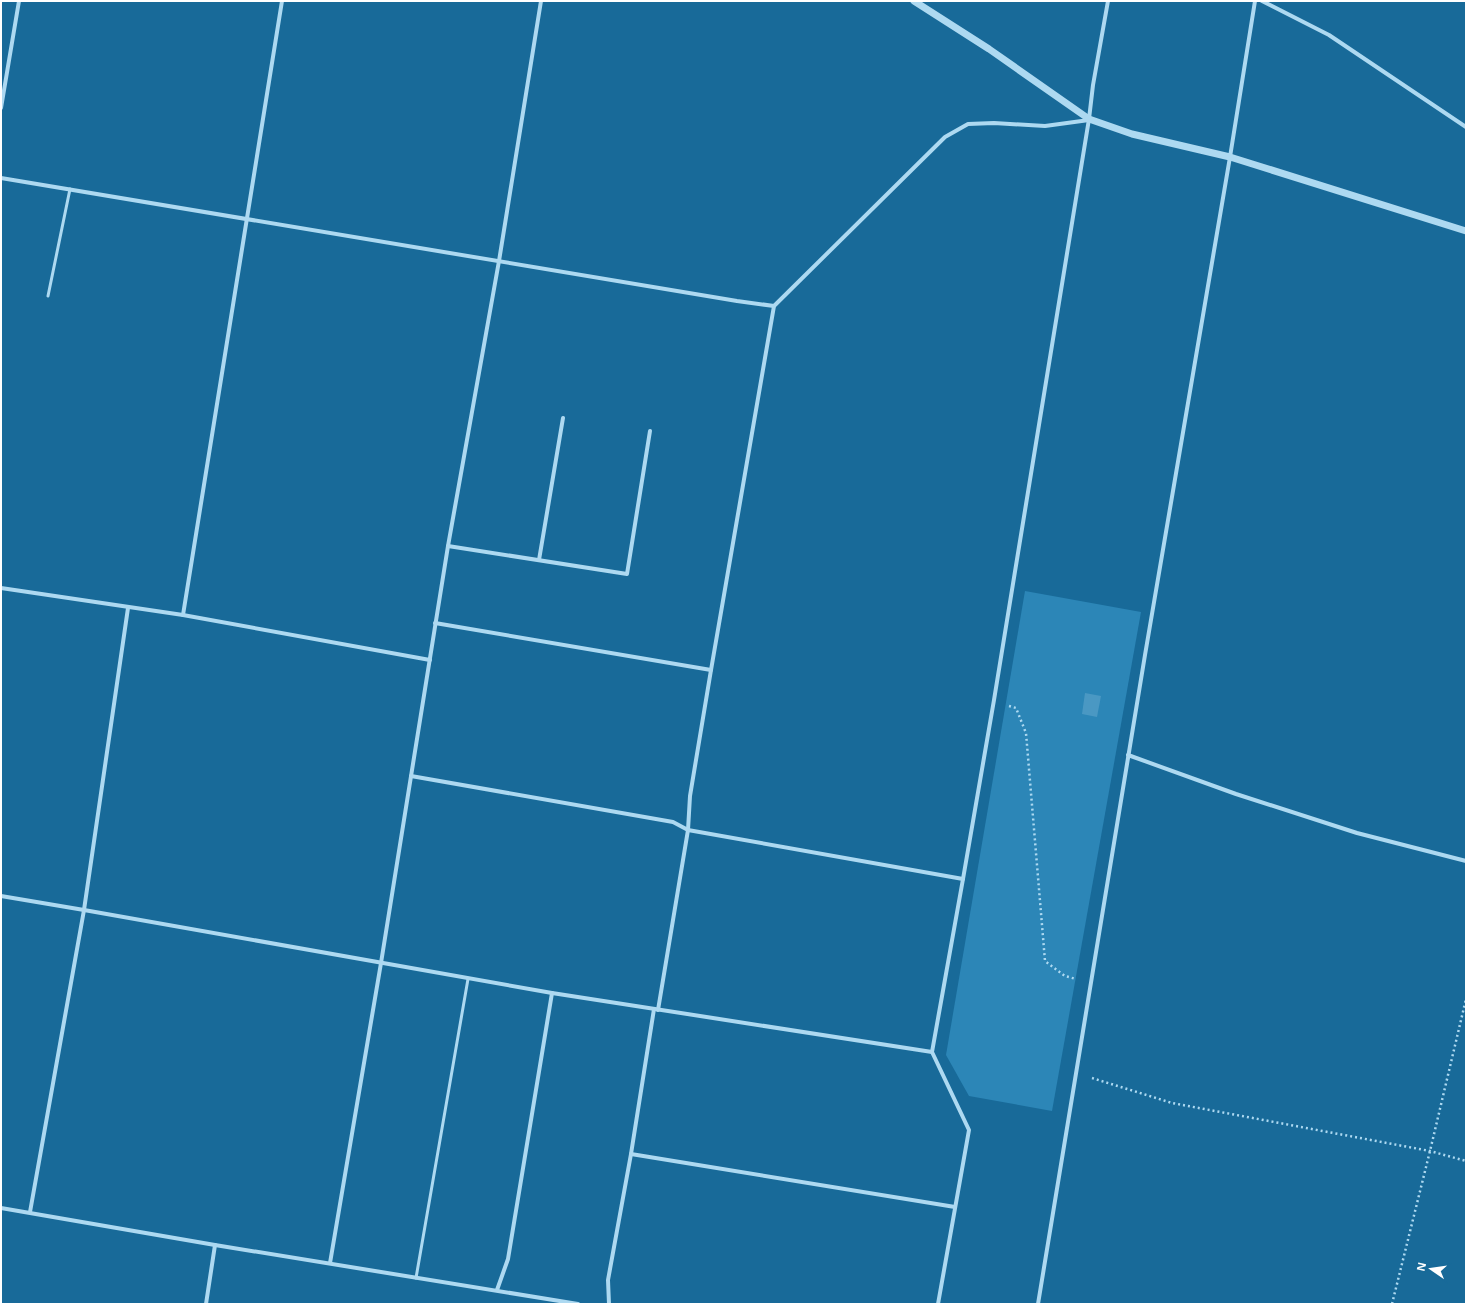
<svg xmlns="http://www.w3.org/2000/svg" width="1467" height="1305" viewBox="0 0 1467 1305" font-family="'Open Sans',sans-serif">
<style>
.green{fill:#2c86b7}
.building{fill:#4a98c3}
.lines{fill:none;stroke-linecap:round;stroke-linejoin:round}
.path{stroke:#add9f1;stroke-width:2.5;stroke-dasharray:2 3;stroke-linecap:butt}
.service{stroke:#add9f1;stroke-width:3}
.minor{stroke:#add9f1;stroke-width:4}
.tertiary{stroke:#add9f1;stroke-width:7}
</style>
<rect width="100%" height="100%" fill="#186a99"/>
<polygon class="green" points="1025,591 1141,612 1052,1111 969,1096 946,1055"/>
<polygon class="building" points="1085,693 1101,696 1097,717 1082,714"/>
<g class="lines">
<g class="path">
<polyline points="1009,706 1016,708 1026,733 1045,961 1065,976 1076,979"/>
<polyline points="1092,1078 1172,1103 1430,1151 1466,1161"/>
<polyline points="1392,1304 1430,1151 1466,999"/>
</g>
<g class="service">
<polyline points="48,296 70,189"/>
<polyline points="416,1278 468,979"/>
</g>
<g class="minor">
<polyline points="1262,1 1329,35 1466,127"/>
<polyline points="1,108 19,1"/>
<polyline points="1,178 737,301 774,306"/>
<polyline points="448,546 627,574 650,431"/>
<polyline points="539,560 563,418"/>
<polyline points="1,588 183,615 430,660"/>
<polyline points="183,615 282,1"/>
<polyline points="435,623 711,670"/>
<polyline points="1128,755 1236,794 1357,833 1466,861"/>
<polyline points="411,776 673,822 688,830 963,879"/>
<polyline points="1,896 84,910 552,993 932,1052"/>
<polyline points="658,1010 688,830 690,796 711,670 774,306 945,137 968,124 994,123 1045,126 1089,120"/>
<polyline points="631,1154 955,1207"/>
<polyline points="1,1208 215,1245 578,1304"/>
<polyline points="30,1212 84,910 128,608"/>
<polyline points="330,1263 381,963 448,546 499,261 541,1"/>
<polyline points="497,1290 508,1259 552,993"/>
<polyline points="206,1304 215,1245"/>
<polyline points="609,1304 608,1280 631,1154 654,1009"/>
<polyline points="938,1304 969,1130 932,1052 963,879 994,700 1089,119 1093,85 1108,1"/>
<polyline points="1038,1304 1145,655 1230,157 1255,1"/>
</g>
<polyline class="tertiary" points="914,1 989,49 1089,119 1132,134 1230,157 1466,231"/>
</g>
<rect width="1467" height="1305" fill="none" stroke="#ffffff" stroke-width="4"/>
<g transform="translate(1431 1269) rotate(283)" stroke="#186a99" stroke-width="3" paint-order="stroke">
<path d="M0-3L7 15L0 10L-7 15Z" fill="#ffffff"/>
<text y="-6" font-size="11" font-weight="bold" text-anchor="middle" fill="#ffffff">N</text>
</g>
</svg>
